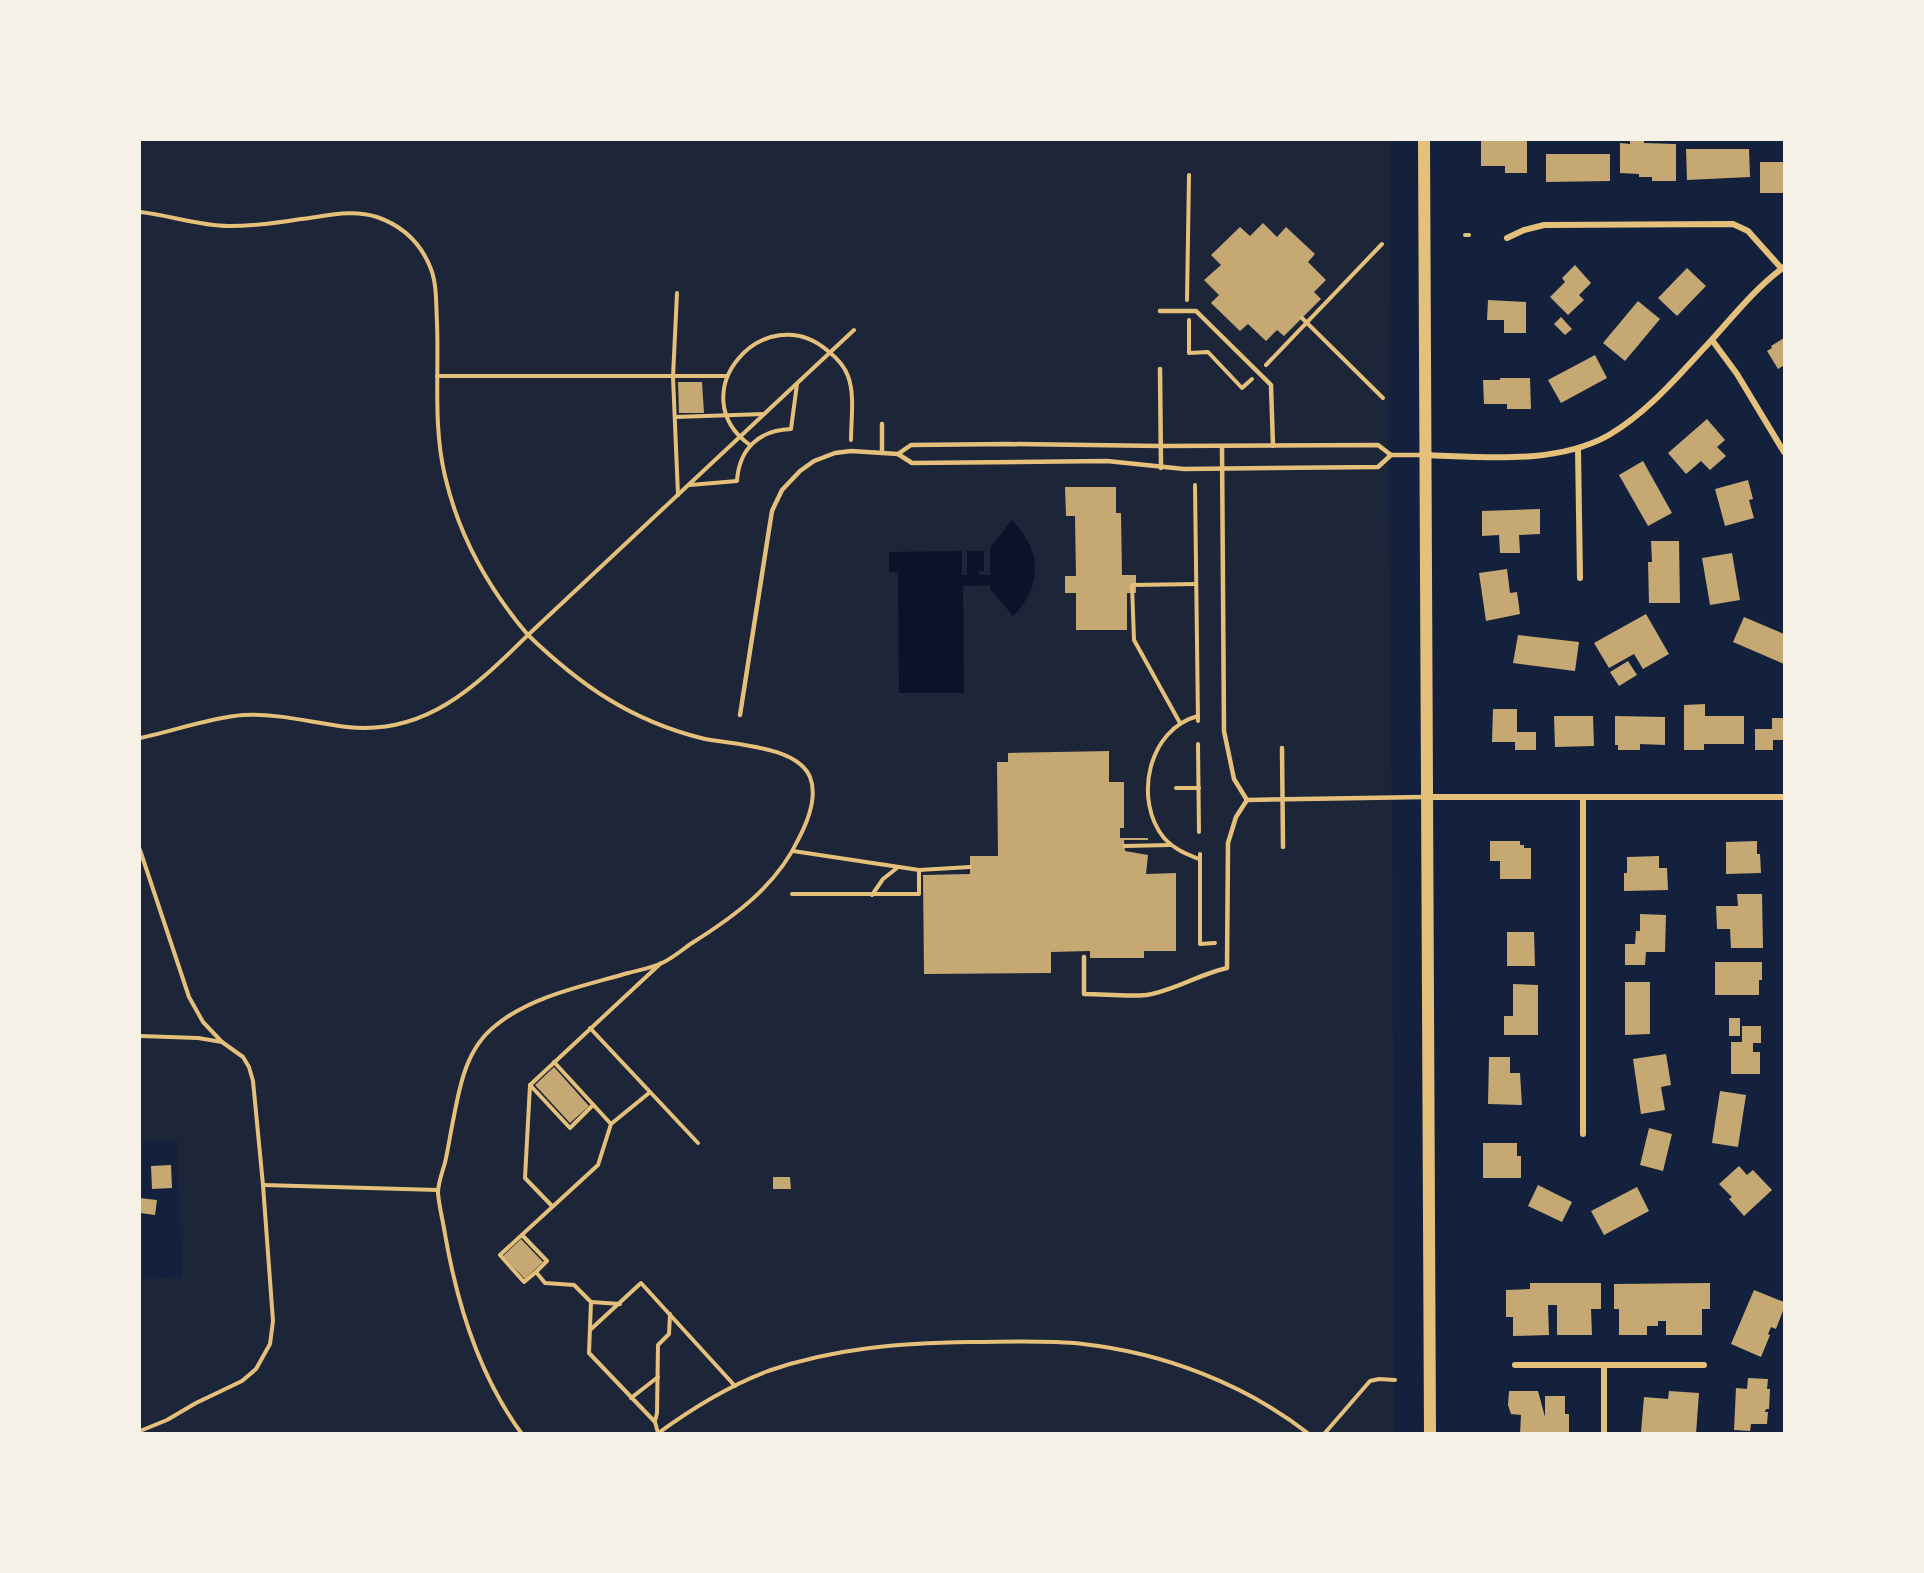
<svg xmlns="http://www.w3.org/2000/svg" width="1924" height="1573" viewBox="0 0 1924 1573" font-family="Mulish,sans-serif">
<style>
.green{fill:#1d2539}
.water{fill:#0b132b}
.building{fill:#c6a872}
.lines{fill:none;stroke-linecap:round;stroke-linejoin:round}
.path{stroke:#e5c07b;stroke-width:4}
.service{stroke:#e5c07b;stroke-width:4.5}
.minor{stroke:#e5c07b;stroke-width:6}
.secondary{stroke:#e5c07b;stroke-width:12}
</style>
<rect width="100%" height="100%" fill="#14213d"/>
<polygon class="green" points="140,140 1390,140 1388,476 1392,831 1395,1433 140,1433 140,1279 182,1277 177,1141 140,1142"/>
<path class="water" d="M1012,520C1042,550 1043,586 1013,616L990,589V585L963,586L964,693H899L898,572H889V552L962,551V575H967V551H984V571H979V575H990V548Z"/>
<g class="building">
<polygon points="1481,140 1527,140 1527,173 1505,173 1505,166 1481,166"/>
<polygon points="1630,140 1644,140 1644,143 1676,144 1676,181 1652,181 1652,177 1639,177 1639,174 1620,173 1620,143 1630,144"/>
<polygon points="1686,149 1749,149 1750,177 1687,180"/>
<polygon points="1546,154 1610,154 1610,181 1546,182"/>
<polygon points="1760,162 1784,162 1784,191 1783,193 1760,193"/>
<polygon points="1263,223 1277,237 1286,227 1315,254 1308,262 1326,280 1314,292 1321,299 1284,336 1277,330 1266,341 1248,324 1240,331 1211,303 1219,295 1204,280 1221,265 1211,255 1240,227 1250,236"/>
<polygon points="1575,265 1591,283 1579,295 1584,300 1568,315 1550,297 1565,282 1562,278"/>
<polygon points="1687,268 1706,286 1677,316 1658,298"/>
<polygon points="1488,300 1526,302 1526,333 1504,333 1504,320 1487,320"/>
<polygon points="1638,301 1660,319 1625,361 1603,343"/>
<polygon points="1561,317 1572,329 1565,335 1554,324"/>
<polygon points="1784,338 1784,368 1783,366 1778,369 1767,351 1772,348 1771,346"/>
<polygon points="1595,355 1607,378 1561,403 1548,380"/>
<polygon points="1500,378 1530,378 1531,409 1507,409 1507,404 1484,404 1483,380 1500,380"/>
<polygon points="678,382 702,382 704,413 679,413"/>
<polygon points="1707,419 1725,440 1717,447 1726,456 1710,470 1701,461 1686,474 1668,453"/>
<polygon points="1643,461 1672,513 1648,526 1619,475"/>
<polygon points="1748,480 1753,499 1749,500 1754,518 1725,526 1715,489"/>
<polygon points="1065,487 1116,487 1116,513 1121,513 1122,575 1136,575 1136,593 1127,593 1127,630 1076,630 1076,593 1065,593 1065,576 1076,576 1075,516 1066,516"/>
<polygon points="1540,509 1540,534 1519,535 1520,553 1500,553 1499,535 1482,536 1482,511"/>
<polygon points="1651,541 1679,541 1680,603 1649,603 1648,562 1652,562"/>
<polygon points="1732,553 1740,600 1710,605 1702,558"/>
<polygon points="1507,569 1510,593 1517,592 1520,614 1486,621 1479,573"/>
<polygon points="1646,614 1669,654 1643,669 1634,654 1609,668 1594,643"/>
<polygon points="1744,617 1784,634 1784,664 1733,642"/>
<polygon points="1518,635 1579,642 1575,671 1513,663"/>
<polygon points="1628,661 1637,675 1619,686 1610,672"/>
<polygon points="1705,704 1705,716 1744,716 1744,744 1704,744 1704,750 1684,750 1684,705"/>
<polygon points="1493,709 1517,709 1517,732 1536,732 1536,750 1515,750 1515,742 1492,742"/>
<polygon points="1554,716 1593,716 1594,746 1555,747"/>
<polygon points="1615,716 1665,717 1665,745 1640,744 1640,750 1618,750 1618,745 1615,745"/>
<polygon points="1772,718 1784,718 1784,740 1773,740 1773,750 1755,750 1755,729 1772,729"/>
<polygon points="1109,751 1109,782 1124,782 1124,828 1120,828 1120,838 1148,838 1148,840 1124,840 1125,851 1148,855 1146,874 1176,873 1176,951 1144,951 1144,958 1090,958 1090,951 1051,952 1051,973 924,974 923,875 970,874 970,856 998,856 997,762 1008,762 1008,753"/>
<polygon points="1490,841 1520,841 1520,845 1524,845 1524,848 1531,848 1531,879 1500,879 1500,861 1490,861"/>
<polygon points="1757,841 1757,854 1760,854 1761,873 1726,874 1726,842"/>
<polygon points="1659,856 1659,868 1667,868 1668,890 1624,891 1624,873 1627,873 1627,857"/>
<polygon points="1737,894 1762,894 1763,948 1731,948 1730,929 1717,929 1716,906 1738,906"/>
<polygon points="1640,914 1666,915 1665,952 1646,952 1645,965 1625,965 1625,944 1635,944 1636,931 1640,931"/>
<polygon points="1507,932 1534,932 1535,966 1507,966"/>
<polygon points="1715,962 1762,962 1762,980 1759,980 1759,995 1715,995"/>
<polygon points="1625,982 1650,982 1650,1034 1625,1035"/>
<polygon points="1513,984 1538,985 1538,1035 1504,1035 1504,1016 1513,1016"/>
<rect x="1729" y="1018" width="11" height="18"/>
<polygon points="1742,1026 1761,1026 1761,1043 1753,1043 1753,1052 1760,1052 1760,1074 1731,1074 1731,1042 1742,1042"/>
<polygon points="1666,1054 1671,1085 1661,1087 1665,1110 1641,1114 1633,1059"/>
<polygon points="1489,1057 1510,1057 1510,1073 1520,1073 1522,1105 1488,1104"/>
<polygon points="554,1067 589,1106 570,1123 535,1085"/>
<polygon points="1720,1091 1746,1095 1738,1147 1712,1143"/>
<polygon points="1649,1128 1672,1134 1663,1171 1640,1165"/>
<polygon points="1483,1143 1517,1143 1517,1156 1521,1156 1521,1178 1483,1178"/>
<polygon points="171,1165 172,1188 152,1189 151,1166"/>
<polygon points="1739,1166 1747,1175 1753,1170 1772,1190 1744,1216 1729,1199 1732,1197 1719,1184"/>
<polygon points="773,1177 790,1177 791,1189 773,1189"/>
<polygon points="1538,1185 1572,1202 1562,1222 1528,1206"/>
<polygon points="1637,1187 1649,1211 1604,1235 1591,1211"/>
<polygon points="140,1198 157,1200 155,1215 140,1213"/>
<polygon points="521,1239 543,1262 525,1279 503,1256"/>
<polygon points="1530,1283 1601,1283 1601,1309 1591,1309 1592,1335 1557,1335 1557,1305 1548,1305 1549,1335 1513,1336 1513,1317 1506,1317 1506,1290 1530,1289"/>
<polygon points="1710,1283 1710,1309 1702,1309 1702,1335 1666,1335 1666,1321 1658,1321 1658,1326 1647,1326 1647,1335 1619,1335 1619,1309 1614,1309 1614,1284"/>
<polygon points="1754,1290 1784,1302 1784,1308 1776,1329 1771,1327 1768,1334 1770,1335 1761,1357 1731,1344"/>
<polygon points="1748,1378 1768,1379 1767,1389 1770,1389 1769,1409 1766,1409 1765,1412 1768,1412 1767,1424 1751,1424 1750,1431 1734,1430 1736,1388 1747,1389"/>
<polygon points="1509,1391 1538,1391 1545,1417 1545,1396 1565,1396 1565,1414 1569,1414 1569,1432 1520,1434 1521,1415 1511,1414 1508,1405"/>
<polygon points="1669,1391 1699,1393 1696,1434 1641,1432 1644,1397 1668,1399"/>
</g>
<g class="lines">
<g class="path">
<path d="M140,212C169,215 199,226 229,226C253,226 277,223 301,219C327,216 352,209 377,217C403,226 421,243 431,269C437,285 436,305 437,323C439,374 433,426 445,476C459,537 488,588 528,635C476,686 426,736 347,727C313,723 277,713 243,715C208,718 174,731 140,738"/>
<polyline points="1465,235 1469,235"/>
<polyline points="677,293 673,377 678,495"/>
<polyline points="1187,300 1189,175"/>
<polyline points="1302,318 1383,398"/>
<polyline points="1189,320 1189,353 1208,352 1242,388 1252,379"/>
<polyline points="1266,365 1382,244"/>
<polyline points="437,376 727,376"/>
<polyline points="675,417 764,414"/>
<path d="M750,445C679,394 765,296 828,351C837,358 844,365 848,376C855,395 851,419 851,440"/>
<path d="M690,485L737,481C739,449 759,430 791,429L797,384"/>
<polyline points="1195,485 1198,721"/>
<path d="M1198,716C1148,729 1133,800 1164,838C1174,849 1186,854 1199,859"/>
<polyline points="1180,723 1134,640 1132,585 1196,584"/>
<polyline points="1198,744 1199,832"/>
<polyline points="1176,788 1199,788"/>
<polyline points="1125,846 1170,845"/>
<polyline points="140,850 189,997 203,1022 222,1042 243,1057 249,1067 253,1081 263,1185 273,1321 270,1344 256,1369 242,1381 196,1403 167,1420 140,1431"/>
<polyline points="793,851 919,870 970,867"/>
<polyline points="1200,854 1200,944 1215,943"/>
<polyline points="792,894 919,894 919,870"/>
<polyline points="872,895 883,879 897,868"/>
<polyline points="590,1028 698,1143"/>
<polyline points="140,1036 198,1038 222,1042"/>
<polyline points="554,1062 611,1124"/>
<polyline points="530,1085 570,1128 593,1105"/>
<polyline points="649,1093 611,1124 598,1165 500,1255 524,1282 536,1272 545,1283 574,1285 591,1302 589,1353 655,1422 658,1433"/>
<polyline points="263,1185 438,1190"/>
<polyline points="552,1206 525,1178 530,1085 661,963"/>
<polyline points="522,1235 547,1261 536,1272"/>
<polyline points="591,1302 620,1304"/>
<polyline points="590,1330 641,1283 735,1386"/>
<polyline points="631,1398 658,1377"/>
<polyline points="655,1421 657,1413 658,1345 669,1334 670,1314"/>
<path d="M522,1434C479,1376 457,1304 445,1234C443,1221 439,1206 438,1193C438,1181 444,1169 446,1158C449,1144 451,1130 454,1116C460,1084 467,1048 495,1026C531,996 584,986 628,973C639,970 652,968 662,963C673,958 683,949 692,943C735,916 776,886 798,840C807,823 818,797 810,777C797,745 730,745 701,738C630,720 580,685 528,635L854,330"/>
<path d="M657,1434C691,1409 728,1386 768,1371C834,1348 901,1343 970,1342C1007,1342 1046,1340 1083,1344C1164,1353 1245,1384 1309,1434"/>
<polyline points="1324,1434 1370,1381 1379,1379 1395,1380"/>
</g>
<g class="service">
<polyline points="1160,311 1196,311 1271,385 1273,446"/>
<polyline points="1160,369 1161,468"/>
<polyline points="882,424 882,453"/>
<polyline points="898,454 911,445 1007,444 1161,446 1378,445 1391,455 1423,455"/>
<polyline points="740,715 768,536 772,511 782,490 800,471 814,461 835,453 851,451 898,454 912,463 1107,461 1184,469 1378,467 1391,455"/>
<polyline points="1282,748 1283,847"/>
<polyline points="1247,800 1425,797"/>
<path d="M1084,957V994C1104,994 1126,997 1146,995C1174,991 1199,974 1227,968L1228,843L1236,817L1247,800L1234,779L1224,731L1222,446"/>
</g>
<g class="minor">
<polyline points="1507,238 1524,230 1544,225 1733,224 1748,231 1782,269"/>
<polyline points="1712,340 1737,374 1784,452"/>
<polyline points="1578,449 1580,578"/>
<path d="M1425,455C1484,457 1556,465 1609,435C1648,412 1677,377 1707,345C1731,319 1755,288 1784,267"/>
<polyline points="1428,797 1784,797"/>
<polyline points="1583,797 1583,1134"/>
<polyline points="1515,1365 1704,1365"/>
<polyline points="1604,1434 1604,1365"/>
</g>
<polyline class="secondary" points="1424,140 1430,1434"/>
</g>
<rect width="1924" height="1573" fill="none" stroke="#f6f1e7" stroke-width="282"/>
</svg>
